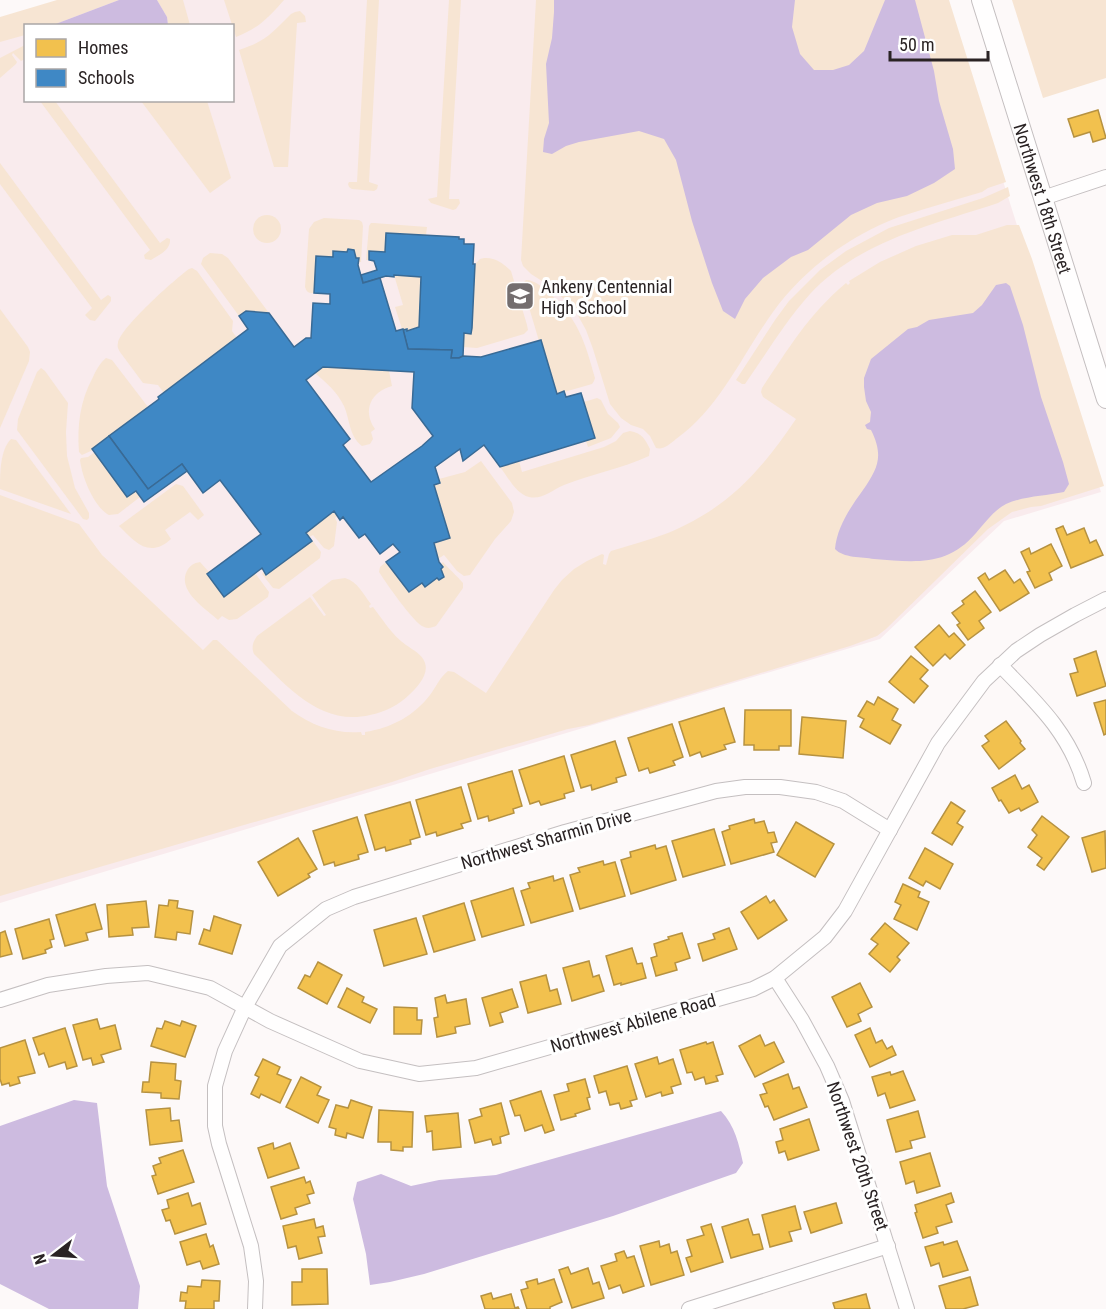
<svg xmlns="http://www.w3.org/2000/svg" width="1106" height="1309" viewBox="0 0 1106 1309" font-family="'Roboto Condensed',sans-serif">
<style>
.built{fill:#f9ebed;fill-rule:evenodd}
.green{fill:#f7e5d3}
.water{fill:#cdbbe0}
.homes{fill:#f2c14e;stroke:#b69241;stroke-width:1.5}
.schools{fill:#3f88c5;stroke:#396a95;stroke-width:1.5;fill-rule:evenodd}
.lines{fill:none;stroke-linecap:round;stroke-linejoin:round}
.minor-casing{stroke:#c4bfc0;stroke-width:16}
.secondary-casing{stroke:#c4bfc0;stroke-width:20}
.minor{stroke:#fffefe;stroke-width:14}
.secondary{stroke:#fffefe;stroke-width:18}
.labels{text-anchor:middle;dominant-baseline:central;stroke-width:6;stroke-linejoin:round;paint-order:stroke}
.street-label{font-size:18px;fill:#2a2324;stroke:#fff}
.poi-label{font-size:18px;fill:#2a2324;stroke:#fff;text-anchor:start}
</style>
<rect width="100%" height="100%" fill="#fdf9f9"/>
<path class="built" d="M60,0H946L1101,492L1004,521L880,639L0,903V18ZM26,26H232V100H26Z"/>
<g class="green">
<polygon points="57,0 119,0 53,25 26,26 25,35 0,42 0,17"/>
<polygon points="157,0 183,0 190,25 168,25 167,17"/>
<path d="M224,0H284C268,18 259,28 236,37Z"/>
<polygon points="367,0 379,0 369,182 378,185 377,189 374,191 352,189 349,187 348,184 349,182 357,182"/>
<polygon points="449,0 461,0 449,199 459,199 460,203 456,209 453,210 431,203 428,199 437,197"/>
<path d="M536,0H949L1006,182L988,188L982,192C955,200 926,208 899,217C849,236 804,269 773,312C742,355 720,408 676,439C670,444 664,450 656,448L650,436L643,429L631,425L621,418L610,404L593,349L586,330L576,312L553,288L531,274L523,266L521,260Z"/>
<polygon points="1012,0 1106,0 1106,78 1043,98"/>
<path d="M300,11L305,16L306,22L297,23L288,167H274L239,50C266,41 271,34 291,14L295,12Z"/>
<polygon points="25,45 25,59 21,61 13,53 12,55 17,62 16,64 0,78 0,58"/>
<path d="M40,101H55L160,243L167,238L170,239C171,250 159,255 151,260L145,259L144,255L150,250Z"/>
<polygon points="141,101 207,101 231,178 210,193"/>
<polygon points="0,163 101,300 108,295 111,297 111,301 95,321 90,320 85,315 92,308 0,184"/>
<path d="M1008,187L1010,196L998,203C932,225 859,241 810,294C785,322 766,354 745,384H742L736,380L775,320L789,301L820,270L846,251L889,228L983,198Z"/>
<circle cx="267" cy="229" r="14"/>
<path d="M324,218L359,220L362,222L363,226L361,262H358L353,250L348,249L347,252L333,251V257L316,256L314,293C309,293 307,293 305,287L309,229L314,222Z"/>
<polygon points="371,223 374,223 427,227 426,235 386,233 385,252 370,251 369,260 366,260 369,226"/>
<path d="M1007,225H1019L1032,259L1104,486L1041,506L1031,507L1012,512L988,529L886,629L877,636L850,646L589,725L568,729L430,769L392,782L0,896V495L79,524L102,555L203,650L213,640H217L292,711C313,726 335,734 361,732L362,735H365V732C391,728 414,716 430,695C436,687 440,677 448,671L454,672L486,693L554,590L562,580L574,569L587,561L602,554L604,555L603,564L606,565L609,554L611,551C630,545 649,540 668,533C728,508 760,472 796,419L763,397L761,392L762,388C789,348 808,315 846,283L848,285L850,283L849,281L880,262L916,246L952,235H976Z"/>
<polygon points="210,253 222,254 228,258 269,313 246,312 239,316 201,264 203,258"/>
<path d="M484,258C495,257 503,263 511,271L527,325L528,330L524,334L477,348L463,347L464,333L471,334L472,328L475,264L480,259Z"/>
<path d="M192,268L197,271L233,321L232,331L237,338L164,393L158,385L143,383L120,352C118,348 117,347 118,343C120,328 175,279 189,269Z"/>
<polygon points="394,275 421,277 419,327 407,331 407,330 403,330 402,329 395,307 403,305"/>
<path d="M526,280C534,280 543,287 549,293C578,318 585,342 595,378L594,381L592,384L557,394L541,340L539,341L523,287V283Z"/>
<polygon points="0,309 28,347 30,352 29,361 0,428"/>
<path d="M106,358L112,360L148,407L92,449L93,450L82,455L79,452C77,425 80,401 93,377C96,370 100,363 106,358Z"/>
<path d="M323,367L389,371L392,386C371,392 362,410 375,429L371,432L373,439L370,444L362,446C349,436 350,420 344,406C337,392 327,383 315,373Z"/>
<polygon points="41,368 45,371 68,403 66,432 67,456 75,488 89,513 89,518 87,520 83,519 17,430 18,419 37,372"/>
<polygon points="597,398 601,400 608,414 618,423 620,427 611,438 588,447 586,441 595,438 584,402"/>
<path d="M630,431C642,433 645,439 650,449L649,456C621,469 591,474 564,485C552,490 542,500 529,497C516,494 508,477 500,467L519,461L522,472L604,447L616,441L623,433Z"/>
<path d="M11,439L16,440L71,514L0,489C0,473 0,450 11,439Z"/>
<path d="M95,452L127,497L136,491L140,497L118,514L109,515C94,507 82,477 80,460L81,458L88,457Z"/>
<polygon points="481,461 512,503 514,512 511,521 495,539 470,575 464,576 457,571 444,555 438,559 434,543 434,485 440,483 439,479 465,472"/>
<path d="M176,484L183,486L204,515L198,520L190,512L165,530L171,539C149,559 135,542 119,526Z"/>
<polygon points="334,511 337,516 335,518 337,522 334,546 329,550 324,548 313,535 309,537 306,533"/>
<polygon points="312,540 321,552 320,558 279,589 273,588 262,574 264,572 266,574"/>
<path d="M200,562L209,572L207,574L224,596L255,573L269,592L268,597L237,619L229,620L222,616L218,620C205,608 175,590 188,569C192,564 195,563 200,562Z"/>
<path d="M386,562L409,592L422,583L426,587L437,578L439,580L443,577L441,569L443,567L441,564L443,562C446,566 462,581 463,583C463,585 463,586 463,588L436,626C431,628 427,629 422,626C412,620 386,583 379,572L380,567Z"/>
<path d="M345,578C358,582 363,594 371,604L369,606L370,608L373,607C383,620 392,635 406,645C413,650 422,654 425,663C429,675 417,687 410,694C399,705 385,712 370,715C320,727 286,685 254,654C251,647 253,642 257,636L310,597L324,616L326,615L312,595L332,580Z"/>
</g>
<g class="water">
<polygon points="119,0 157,0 167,17 168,25 53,25"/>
<polygon points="554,0 795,0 792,27 800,54 814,70 833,70 849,65 864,51 885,0 915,0 934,71 939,101 953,149 955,169 934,183 907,196 877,203 851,215 808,250 791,257 763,278 745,299 735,319 723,311 712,283 692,221 676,160 664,139 639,131 579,142 566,146 552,154 543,152 544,139 549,123 546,64 552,38 554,12"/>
<path d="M1006,283L1010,286L1023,325L1041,397L1063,462L1069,484L1064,492C1045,496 1024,496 1006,504C994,510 985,523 976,533C947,567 915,562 874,559C862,557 843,558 835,549C837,527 850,508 863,490C878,468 884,456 871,430L867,429L865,425L870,422L871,412L866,401L864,387V378L871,359L908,329L917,327L929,320L973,313L982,305L996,285Z"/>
<polygon points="74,1100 97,1103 107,1186 140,1286 138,1309 49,1309 0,1284 0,1126"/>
<path d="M721,1111C735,1126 739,1144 743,1163L736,1173L613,1216L424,1274L390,1282L370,1285L366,1254L353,1199L357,1182L381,1174L411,1186L439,1180L496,1175Z"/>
</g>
<g class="homes">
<polygon points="1098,110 1106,138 1093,142 1090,132 1074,137 1068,119"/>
<polygon points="1063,526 1067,535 1084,528 1090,543 1096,540 1103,555 1071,568 1056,529"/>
<polygon points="1051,544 1062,566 1049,573 1052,580 1035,588 1027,572 1030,571 1021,552 1029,548 1031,554"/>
<polygon points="1005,570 1014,583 1020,579 1029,593 1000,611 978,578 985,573 989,580"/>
<polygon points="975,591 991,612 979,621 984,628 968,640 957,625 960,623 952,613 964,604 962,601"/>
<polygon points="939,625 949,637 954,633 965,645 950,659 945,654 933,666 915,647"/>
<polygon points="1096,651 1106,686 1077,696 1070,674 1078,672 1074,659"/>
<polygon points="911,656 928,670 920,679 928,686 914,703 889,682"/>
<polygon points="878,697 898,709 892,720 901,725 890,744 860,727 864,719 858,716 867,701 874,705"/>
<polygon points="1106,700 1106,734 1104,735 1094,703"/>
<polygon points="724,708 735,742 724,745 726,749 702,757 700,752 690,756 679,722"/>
<polygon points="745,710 791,710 791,746 779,746 779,750 754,750 754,745 744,745"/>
<polygon points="802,717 846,721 843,758 799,754"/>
<polygon points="1006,721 1021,741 1020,743 1025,749 999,769 982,746 989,741 985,736"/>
<polygon points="672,724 683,757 673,761 675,765 650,773 648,768 639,771 628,738"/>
<polygon points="615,741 626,775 616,778 617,782 592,790 591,785 581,788 571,755"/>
<polygon points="564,756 574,791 564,794 565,798 541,805 539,801 530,804 519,770"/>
<polygon points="512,771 522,806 513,809 514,813 489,821 488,816 478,819 468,784"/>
<polygon points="1015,775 1022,789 1029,785 1038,802 1021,811 1019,808 1009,813 1001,800 999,801 992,788"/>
<polygon points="461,787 471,821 461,824 463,828 437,836 436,832 426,835 416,800"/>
<polygon points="410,802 420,837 410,840 411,844 386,851 385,847 375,850 365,815"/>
<polygon points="951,802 965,811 957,823 963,827 952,845 932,833"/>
<polygon points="1042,816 1069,837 1044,870 1037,865 1042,858 1028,847 1037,835 1032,830"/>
<polygon points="357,817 368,852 358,855 359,859 335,866 334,862 324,865 313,831"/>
<polygon points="754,819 755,823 764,821 768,833 774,832 777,842 771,843 774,852 731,864 722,832 730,829 729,826"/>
<polygon points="796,822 834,844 815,877 777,855"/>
<polygon points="714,829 725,865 683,877 672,841"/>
<polygon points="1105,831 1106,868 1092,872 1082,838"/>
<polygon points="298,838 317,869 308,874 310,877 278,896 258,862"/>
<polygon points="655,845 656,849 666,846 676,880 631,894 621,860 631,857 630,852"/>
<polygon points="925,848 953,864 940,889 926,881 923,886 909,878"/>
<polygon points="603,861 604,865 615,862 625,896 580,909 570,875 580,872 578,868"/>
<polygon points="553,876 554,881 563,878 573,911 531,923 521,891 530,888 528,883"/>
<polygon points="903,884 920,892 918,897 929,902 917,930 894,919 901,905 895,902"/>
<polygon points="513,888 524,925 482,937 471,901"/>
<polygon points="766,896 770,903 774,900 787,920 758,939 741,912"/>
<polygon points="169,900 178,901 177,908 193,911 190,934 177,932 176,940 155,937 159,905 168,906"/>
<polygon points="146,901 149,927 132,928 133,935 109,937 107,905"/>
<polygon points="464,903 475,940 434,952 423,916"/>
<polygon points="95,904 102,929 86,933 88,940 65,946 56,915"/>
<polygon points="214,916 241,925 232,954 199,944 204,929 210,931"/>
<polygon points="416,918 427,954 384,966 374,930"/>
<polygon points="49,919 54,939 50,940 52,947 45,950 46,953 23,959 15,929"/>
<polygon points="885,923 909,943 897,957 900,960 890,972 869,954 878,944 871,939"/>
<polygon points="729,928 737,949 703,961 698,944 715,939 713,934"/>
<polygon points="5,931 12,954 0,957 0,933"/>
<polygon points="682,933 690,958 675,963 677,970 656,976 651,958 657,956 654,944 669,939 668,937"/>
<polygon points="632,948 637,964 642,963 646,978 621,985 621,983 614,985 606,956"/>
<polygon points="589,961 593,977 599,975 604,991 572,1001 563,968"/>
<polygon points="318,962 342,975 327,1004 298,988 305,975 310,977"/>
<polygon points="546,975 550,991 557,989 561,1004 528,1013 520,982"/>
<polygon points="860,983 872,1007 858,1014 861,1021 847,1027 832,997"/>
<polygon points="347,988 364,997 362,1002 377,1009 370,1023 338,1007"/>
<polygon points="512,989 518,1007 500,1013 503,1022 490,1026 482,998"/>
<polygon points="445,995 447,1003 466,999 470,1024 455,1027 456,1033 437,1037 434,1018 438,1017 435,998"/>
<polygon points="394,1007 417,1008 417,1020 422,1020 421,1034 394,1034"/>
<polygon points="97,1019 100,1029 115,1025 121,1049 101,1055 104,1062 93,1065 91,1058 83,1060 73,1025"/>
<polygon points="165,1021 180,1026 182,1021 196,1026 185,1057 151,1046 157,1028 162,1029"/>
<polygon points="65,1028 77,1066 67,1069 65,1062 49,1067 44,1053 39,1055 33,1038"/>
<polygon points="870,1028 876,1043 882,1040 887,1049 892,1046 896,1055 870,1067 855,1035"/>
<polygon points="760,1035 765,1046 774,1042 784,1062 755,1077 739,1046"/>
<polygon points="25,1040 35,1073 18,1077 20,1083 10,1086 9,1083 2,1085 0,1079 0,1048"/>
<polygon points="706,1042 707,1044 713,1042 723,1074 716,1076 718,1081 706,1084 704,1077 695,1080 692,1072 687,1073 680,1050"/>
<polygon points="657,1057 659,1064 673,1059 681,1084 671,1087 673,1093 662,1096 661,1092 646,1097 635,1064"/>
<polygon points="263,1059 280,1067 277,1074 291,1080 280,1103 261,1094 259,1098 251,1094 259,1077 255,1075"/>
<polygon points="151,1062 176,1064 175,1080 181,1081 179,1099 161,1098 161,1093 142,1092 143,1082 149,1082"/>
<polygon points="627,1066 637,1099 630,1101 632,1106 621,1109 619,1103 610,1105 606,1091 599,1093 594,1076"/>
<polygon points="903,1071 915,1100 890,1108 885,1093 878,1096 872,1077 890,1072 891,1075"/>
<polygon points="788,1074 793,1089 799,1087 807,1107 774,1120 768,1106 765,1107 760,1095 767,1093 763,1084"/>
<polygon points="301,1077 321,1087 317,1095 329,1100 318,1123 286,1107"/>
<polygon points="585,1079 590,1097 587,1098 590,1109 575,1114 576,1116 561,1120 554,1095 569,1091 567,1084"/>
<polygon points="541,1091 554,1130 545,1133 542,1125 525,1131 520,1115 515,1116 510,1101"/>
<polygon points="351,1100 372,1107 363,1138 347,1133 346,1138 335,1135 336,1129 329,1127 336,1105 348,1108"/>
<polygon points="501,1103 509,1134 500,1137 501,1143 493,1145 491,1139 475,1143 469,1120 482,1116 480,1109"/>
<polygon points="170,1108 171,1121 179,1120 182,1141 150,1145 146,1110"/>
<polygon points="379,1110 413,1112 412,1147 403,1147 403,1151 391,1150 391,1142 378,1142"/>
<polygon points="918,1111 925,1137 910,1141 912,1148 896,1152 887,1120"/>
<polygon points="458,1113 461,1147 433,1150 432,1131 427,1132 425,1116"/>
<polygon points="809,1119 819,1150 788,1160 785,1151 779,1153 776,1142 783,1140 780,1129"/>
<polygon points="273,1143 274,1149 290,1143 299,1168 268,1178 258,1148"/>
<polygon points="183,1150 194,1182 158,1194 152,1176 156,1175 153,1166 161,1163 159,1158"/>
<polygon points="930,1153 940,1186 917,1193 914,1181 906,1184 900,1162"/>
<polygon points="304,1177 306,1183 310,1181 314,1193 307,1195 310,1203 295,1208 297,1214 281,1219 271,1187"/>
<polygon points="188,1193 192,1206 200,1203 206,1224 175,1234 170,1220 166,1221 162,1210 169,1208 167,1200"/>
<polygon points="951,1193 954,1202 946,1205 952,1222 936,1227 938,1233 923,1238 915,1213 917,1212 915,1205"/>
<polygon points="836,1203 842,1223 811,1233 804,1212"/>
<polygon points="795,1206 801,1229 789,1232 792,1241 770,1247 762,1215"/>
<polygon points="314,1219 316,1228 323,1226 325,1236 318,1237 322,1253 299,1259 296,1246 288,1248 283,1226"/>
<polygon points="748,1219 753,1235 759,1234 763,1249 731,1258 722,1227"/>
<polygon points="711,1224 723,1262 691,1272 686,1258 692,1256 687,1240 704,1235 701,1227"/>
<polygon points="206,1234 210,1247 213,1245 219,1264 203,1269 200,1261 187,1265 180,1242"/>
<polygon points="659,1241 660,1247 669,1244 671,1253 677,1251 684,1275 651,1285 640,1246"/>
<polygon points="957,1241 968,1270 943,1277 939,1263 931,1266 925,1247 943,1242 944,1245"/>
<polygon points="624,1251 627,1258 634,1256 644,1286 623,1293 620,1285 609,1289 601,1266 617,1261 615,1254"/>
<polygon points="568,1267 571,1274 588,1268 593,1284 599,1282 604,1298 572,1308 559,1270"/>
<polygon points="302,1269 327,1269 328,1304 292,1305 292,1282 302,1282"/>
<polygon points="970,1277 978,1305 963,1309 946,1309 939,1286"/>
<polygon points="537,1279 538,1284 554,1279 562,1302 550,1307 550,1309 527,1309 521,1290 528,1288 526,1282"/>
<polygon points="202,1280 220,1281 219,1301 214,1301 214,1309 185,1309 186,1301 180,1301 181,1292 187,1293 188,1286 201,1287"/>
<polygon points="491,1293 493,1299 511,1294 515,1308 518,1307 519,1309 485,1309 481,1296"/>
<polygon points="866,1294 870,1309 835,1309 833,1303"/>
</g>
<g class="schools">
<polygon points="386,233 459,237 459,239 464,239 464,244 474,244 473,264 475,264 472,328 471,334 464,333 463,356 459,358 451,358 452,350 408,349 403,330 407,329 407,331 419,327 421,277 394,275 394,277 386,276 363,283 361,275 377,270 374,261 369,260 369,251 385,252"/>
<path d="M348,249L354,250L356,258H359L358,265L363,283L380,278L396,331L403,329L408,349L452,350L451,358H459L463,356L481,357L541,340L557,394L564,391L566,397L581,393L595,438L500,467L484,445L463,461L460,449L435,467L440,483L434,485L450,538L434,543L439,562L443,567L441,569L444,577L439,580L437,578L425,587L422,583L409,592L386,562L400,552L393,544L380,554L365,534L359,538L343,517L340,520L334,511L306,533L312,541L266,575L262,568L224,597L207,574L261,534L220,480L203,493L182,464L148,489L109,436L159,399L158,397L248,329L239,316L246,311L269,313L294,347L306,338H311L313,303L330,304V294L314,293L316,256L333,257V251L347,252ZM323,367L414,372L412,408L433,436L422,446L371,482L343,445L350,439L306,380Z"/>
<polygon points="109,436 148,489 182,464 187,471 144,502 136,491 127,497 92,449"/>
</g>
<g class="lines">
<g class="minor-casing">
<g id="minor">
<polyline points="1043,198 1106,177"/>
<path d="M1000,665C1036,702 1069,732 1084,783"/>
<polyline points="775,978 802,1020 827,1066 842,1101 907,1309"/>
<polyline points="0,1000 48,985 106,976 148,973 210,988 270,1021 360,1061 419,1074 476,1068 753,989 775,978 825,937 845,911 938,743 984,681 1016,651 1040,635 1075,615 1106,599"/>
<polyline points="255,1309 256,1281 251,1246 219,1144 215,1126 215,1086 225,1051 245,1007 280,946 326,909 354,897 565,832 716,791 745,787 780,787 816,792 843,801 890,830"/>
<polyline points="689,1309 888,1246"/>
</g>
</g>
<g class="secondary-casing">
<g id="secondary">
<path id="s1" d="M981,0L1106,399"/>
</g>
</g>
<use href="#minor" class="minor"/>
<use href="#secondary" class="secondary"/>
</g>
<defs>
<g id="school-square" transform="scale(1.5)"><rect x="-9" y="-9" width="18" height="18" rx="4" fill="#746e6f" stroke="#fff"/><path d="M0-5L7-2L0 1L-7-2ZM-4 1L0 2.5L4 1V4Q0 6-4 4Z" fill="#fff"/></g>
</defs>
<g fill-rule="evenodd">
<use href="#school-square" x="520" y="296"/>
</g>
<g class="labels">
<g class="street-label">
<text stroke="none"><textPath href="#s1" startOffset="208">Northwest 18th Street</textPath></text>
<text transform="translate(546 839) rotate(-16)">Northwest Sharmin Drive</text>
<text transform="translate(633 1023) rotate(-16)">Northwest Abilene Road</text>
<text transform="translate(858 1156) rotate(71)">Northwest 20th Street</text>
</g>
<g class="poi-label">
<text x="541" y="286">Ankeny Centennial<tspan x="541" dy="21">High School</tspan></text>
</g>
</g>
<rect x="24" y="24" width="210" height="78" fill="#ffffff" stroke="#aaa7a7" stroke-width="1.5"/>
<rect x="36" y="39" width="30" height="18" fill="#f2c14e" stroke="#aaa7a7" stroke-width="1.5"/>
<text x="78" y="54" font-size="18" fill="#2a2324">Homes</text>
<rect x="36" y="69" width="30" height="18" fill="#3f88c5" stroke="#aaa7a7" stroke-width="1.5"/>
<text x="78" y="84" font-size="18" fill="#2a2324">Schools</text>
<g transform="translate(54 1255) rotate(253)" stroke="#ffffff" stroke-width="4.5" paint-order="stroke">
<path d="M0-4.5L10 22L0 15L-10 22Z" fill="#2a2324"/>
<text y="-9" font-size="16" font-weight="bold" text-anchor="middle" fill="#2a2324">N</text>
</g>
<path d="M890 51v9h98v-9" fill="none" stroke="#2a2324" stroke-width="3"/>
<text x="899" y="51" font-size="18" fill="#2a2324" stroke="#ffffff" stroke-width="4.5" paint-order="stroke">50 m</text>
</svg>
